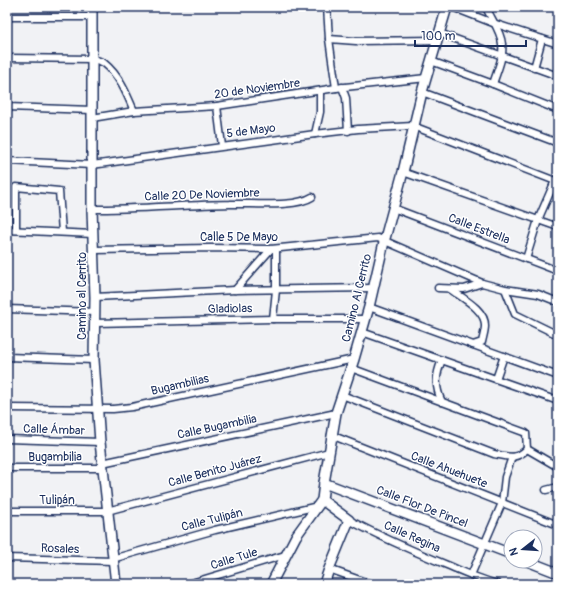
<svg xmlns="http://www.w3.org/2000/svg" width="565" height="591" viewBox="0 0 565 591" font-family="Pangolin,sans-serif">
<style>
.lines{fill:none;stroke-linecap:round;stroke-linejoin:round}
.street-casing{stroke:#1b2f5e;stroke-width:9}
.secondary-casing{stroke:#1b2f5e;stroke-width:12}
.street{stroke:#fff;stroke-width:6}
.secondary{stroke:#fff;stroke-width:9}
.labels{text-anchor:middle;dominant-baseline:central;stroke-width:3;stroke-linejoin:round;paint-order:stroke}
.street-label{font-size:12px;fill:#1b2f5e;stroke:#fff}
</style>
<rect width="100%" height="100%" fill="#f1f2f5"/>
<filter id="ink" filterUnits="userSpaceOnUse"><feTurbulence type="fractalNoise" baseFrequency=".025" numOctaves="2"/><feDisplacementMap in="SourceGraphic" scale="8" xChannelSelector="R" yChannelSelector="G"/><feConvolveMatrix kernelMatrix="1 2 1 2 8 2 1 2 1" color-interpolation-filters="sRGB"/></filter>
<g filter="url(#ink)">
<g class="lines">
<g class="street-casing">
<g id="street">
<polyline points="327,7 329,39 336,88"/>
<polyline points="452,7 493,23 558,44"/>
<path d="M486,7C491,19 501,31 502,44C504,57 497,71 493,84"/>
<polyline points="7,17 92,17"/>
<polyline points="439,33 558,76"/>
<polyline points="329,39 356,41 437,40"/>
<path d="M7,58L93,59C96,60 101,61 104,63C119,75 127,94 134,111"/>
<polyline points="431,61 493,84 558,110"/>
<polyline points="534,68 542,39"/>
<polyline points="342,87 346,98 348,131"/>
<polyline points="422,92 558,143"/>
<polyline points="217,106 222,146"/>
<polyline points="7,107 92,110"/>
<polyline points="92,118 134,111 217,106 336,88 426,78"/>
<polyline points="315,134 320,112 320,91"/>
<polyline points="7,161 92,165 315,134 358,129 413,126 558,182"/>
<polyline points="403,172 558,227"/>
<polyline points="393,208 558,271"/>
<path d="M92,209C138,209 184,205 230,204C251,203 295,208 312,197"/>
<polyline points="7,230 93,234"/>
<polyline points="16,230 16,187 59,191 62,232"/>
<polyline points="94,250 210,248 271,249 378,238 482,283 505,289 538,294 558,302"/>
<polyline points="526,259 538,220 555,181"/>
<polyline points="438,288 464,289 482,283"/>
<path d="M450,289C462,298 486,310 485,326C485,331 483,337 482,342L473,345"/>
<polyline points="505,289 515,314 558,335"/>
<polyline points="235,290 271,249"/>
<polyline points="95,297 235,290 373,288"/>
<polyline points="369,307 558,376"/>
<polyline points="7,309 95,312"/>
<polyline points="273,319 276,290 276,249"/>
<polyline points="95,323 273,319 366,319"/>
<polyline points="362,332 558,401"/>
<polyline points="7,357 94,360"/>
<path d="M442,360C435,376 435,387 442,402"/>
<polyline points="351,368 526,433 527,449"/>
<polyline points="496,379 504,356"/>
<path d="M342,395L494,454C509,457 516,460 527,449"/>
<polyline points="7,408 113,409 132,407 354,359"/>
<polyline points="331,435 558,525"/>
<polyline points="7,439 100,442"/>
<polyline points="527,449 558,467"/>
<polyline points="102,463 336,413"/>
<polyline points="7,468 103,468"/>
<polyline points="546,490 558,487"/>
<polyline points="7,511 107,511 329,452"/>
<path d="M349,520C381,537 413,551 447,565C464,572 481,580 498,584"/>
<polyline points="7,558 113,561"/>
<polyline points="112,559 215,530 318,506"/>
<polyline points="329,569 371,584"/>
<polyline points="471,575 502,503 505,477 512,457"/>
<polyline points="188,584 285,555"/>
</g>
</g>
<g class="secondary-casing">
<g id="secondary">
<polyline points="92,7 92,209 95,297 94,360 100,442 116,584"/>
<polyline points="324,483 511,554"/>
<polyline points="322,500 349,520 329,569 324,584"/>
<polyline points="527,561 558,573"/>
<polyline points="271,584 296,536 322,500 324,483 336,413 354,359 369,307 384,242 403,172 422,92 447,7"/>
</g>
</g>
<use href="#street" class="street"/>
<use href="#secondary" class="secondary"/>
</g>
</g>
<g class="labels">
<g class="street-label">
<text transform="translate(257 89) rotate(-8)">20 de Noviembre</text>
<text transform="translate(251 131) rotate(-7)">5 de Mayo</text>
<text transform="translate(202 195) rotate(-2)">Calle 20 De Noviembre</text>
<text transform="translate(479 229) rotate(21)">Calle Estrella</text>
<text x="239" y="237">Calle 5 De Mayo</text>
<text transform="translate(82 296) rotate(-90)">Camino al Cerrito</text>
<text transform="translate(357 298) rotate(-76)">Camino Al Cerrito</text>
<text transform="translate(230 309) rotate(-1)">Gladiolas</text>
<text transform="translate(180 385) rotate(-13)">Bugambilias</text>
<text transform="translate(217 427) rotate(-12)">Calle Bugambilia</text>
<text transform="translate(54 430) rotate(2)">Calle Ámbar</text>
<text x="55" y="457">Bugambilia</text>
<text transform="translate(449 470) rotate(21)">Calle Ahuehuete</text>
<text transform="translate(215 471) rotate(-15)">Calle Benito Juárez</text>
<text x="57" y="500">Tulipán</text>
<text transform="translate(422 507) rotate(21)">Calle Flor De Pincel</text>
<text transform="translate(212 520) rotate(-14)">Calle Tulipán</text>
<text transform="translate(412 537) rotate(24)">Calle Regina</text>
<text transform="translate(60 549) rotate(2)">Rosales</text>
<text transform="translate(234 559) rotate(-17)">Calle Tule</text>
</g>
</g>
<rect width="565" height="591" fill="none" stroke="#fff" stroke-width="24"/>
<rect x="12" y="12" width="541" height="567" fill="none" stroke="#1b2f5e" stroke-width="1.5" filter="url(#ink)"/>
<g transform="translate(523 549) rotate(253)"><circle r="19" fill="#ffffff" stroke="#a4acbf"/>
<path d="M0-3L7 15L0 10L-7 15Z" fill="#1b2f5e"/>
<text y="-6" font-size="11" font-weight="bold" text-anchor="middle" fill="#1b2f5e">N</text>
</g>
<path d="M415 40v6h111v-6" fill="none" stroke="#1b2f5e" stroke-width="2"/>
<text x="421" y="40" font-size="12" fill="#1b2f5e" stroke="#ffffff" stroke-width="3" paint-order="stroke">100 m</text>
</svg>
